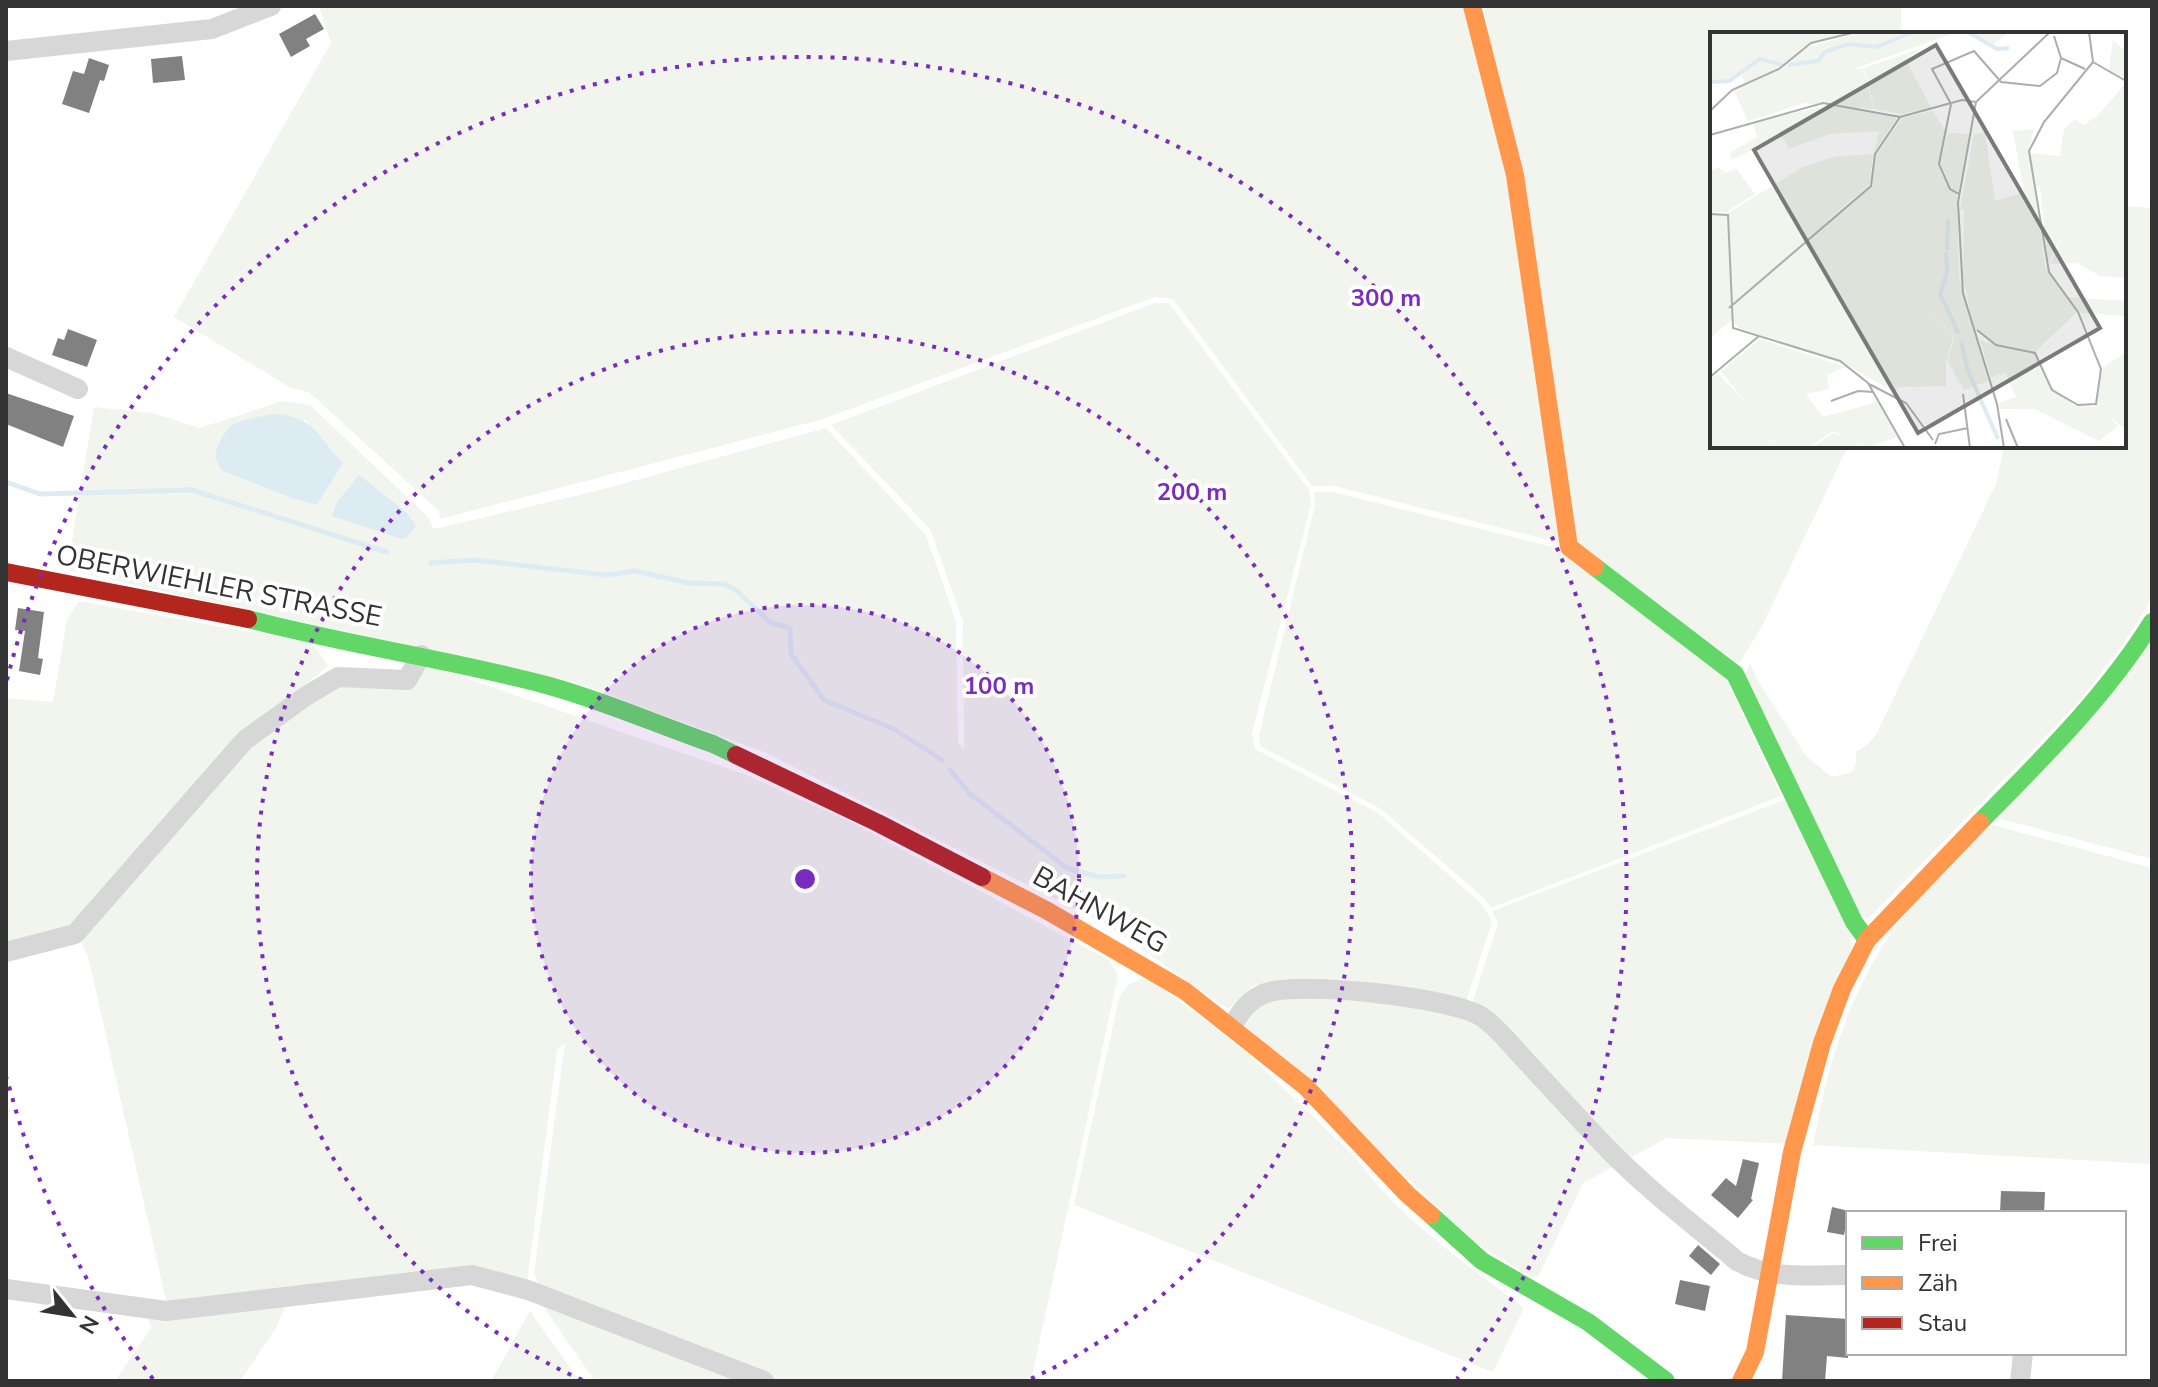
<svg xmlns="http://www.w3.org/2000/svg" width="2158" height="1387" viewBox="0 0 2158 1387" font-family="'Nunito Sans',sans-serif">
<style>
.green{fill:#f1f5ed;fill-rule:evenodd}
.water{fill:#ddebf3}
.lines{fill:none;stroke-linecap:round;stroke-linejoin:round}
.stream{stroke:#ddebf3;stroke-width:5}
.building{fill:#818181}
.street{stroke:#d7d7d7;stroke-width:20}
.fast{stroke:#63d668;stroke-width:18}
.slow{stroke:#ff974d;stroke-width:18}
.jam{stroke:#b3261e;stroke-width:18}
.ring{fill:none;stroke:#7b2cbf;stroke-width:4;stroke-dasharray:4 8}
.labels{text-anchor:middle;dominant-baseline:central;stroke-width:8;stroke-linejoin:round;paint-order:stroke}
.street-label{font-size:28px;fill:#333;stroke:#fff}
.inset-river{fill:none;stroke:#ddebf3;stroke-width:4}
.inset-road{fill:none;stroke:#adadad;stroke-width:2}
.view{fill:#7a7a7a;fill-opacity:0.15;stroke:#7a7a7a;stroke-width:4}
.inset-edge{fill:none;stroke:#333;stroke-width:4}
.centre{fill:#7b2cbf;stroke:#fff;stroke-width:4}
.ring-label{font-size:24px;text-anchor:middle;font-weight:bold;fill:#7b2cbf;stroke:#fff;stroke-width:8;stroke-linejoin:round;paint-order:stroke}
</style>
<rect width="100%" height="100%" fill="#fff"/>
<g class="green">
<polygon points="319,6 1481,6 1561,543 1334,486 1312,486 1173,299 1155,297 823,419 440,519 439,511 309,392 291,388 174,317 331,43"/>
<polygon points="1484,6 1901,6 1901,34 1712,34 1712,446 1848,446 1763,624 1739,664 1578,543"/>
<polygon points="2124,206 2152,208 2152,599 2121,647 2078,703 1868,919 1861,915 1745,676 1750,662 1756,678 1806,756 1832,777 1852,772 1856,763 1856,752 1869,743 1876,735 1996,484 2004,446 2124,446"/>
<path d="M1155,303H1169L1309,490L1311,504L1252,734L1255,749L1378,813L1482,904L1492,922L1466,1002L1277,982L1253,986L1228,1009L1105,924L764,752L574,682L67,570L94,407L152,413L200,428L282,401L310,405L427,516L434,529L596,491L826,428L926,535L956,622L958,743L964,749L963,621L930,529L831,425ZM305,420L343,463L317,505L294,499L221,470ZM359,476L381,493L401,539L333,516Z"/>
<polygon points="1314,492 1333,492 1561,549 1721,668 1781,796 1491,908 1485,899 1381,809 1260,746 1259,735 1315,505"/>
<polygon points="79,601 312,643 328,666 249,730 77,924 6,948 6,698 53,702 67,620"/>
<polygon points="2152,634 2152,859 1997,818"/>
<polygon points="428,665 749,776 851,822 1109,960 1118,975 1031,1381 777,1381 540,1289 534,1273 565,1043 557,1050 527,1282 507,1275 172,1307 166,1300 88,956 82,943 84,933 239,753 335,684"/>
<polygon points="1790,798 1851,934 1851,951 1790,1144 1667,1138 1626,1160 1472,1004 1498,923 1492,911"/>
<path d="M1989,824L2152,868V1164L1813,1145C1829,1056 1854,976 1913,904C1935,875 1964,850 1989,824Z"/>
<path d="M1143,979L1152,981L1244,1050L1356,1158C1399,1219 1465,1262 1524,1308L1493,1372L1074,1205L1119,998L1129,984Z"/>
<polygon points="1280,996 1436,1006 1480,1025 1616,1165 1583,1183 1538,1277 1531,1277 1476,1243 1244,1024 1248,1009"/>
<polygon points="540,1302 750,1381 595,1381"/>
<polygon points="287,1303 276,1328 240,1381 115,1381 152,1327 148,1319"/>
<polygon points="530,1311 579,1381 491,1381"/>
</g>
<g class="water">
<path d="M272,414C314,415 316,435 343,463L317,505L294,499L221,470L215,457C223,421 239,421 272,414Z"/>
<polygon points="359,475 406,512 416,526 406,538 401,539 332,516 337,502"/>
</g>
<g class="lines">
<g class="stream">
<polyline points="6,482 40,494 192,490 387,552"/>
<polyline points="431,563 475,560 606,575 635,571 689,583 724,584 737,591 771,623 790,628 791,654 824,700 894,729 942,760"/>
<polyline points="950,770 969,793 1067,868 1099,877 1124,876"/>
</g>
</g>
<g class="building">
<polygon points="315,14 324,29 306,39 310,46 291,57 279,34"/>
<polygon points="182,56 185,80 153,83 151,59"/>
<polygon points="89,58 109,65 104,81 100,80 89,113 62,104 73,71 84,74"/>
<polygon points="68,329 97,340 87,367 52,355 58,338 64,340"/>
<polygon points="6,393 74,416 63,447 6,424"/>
<polygon points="18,608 44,612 38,658 43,659 40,675 19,671 25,631 15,630"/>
<polygon points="1743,1159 1759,1163 1751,1199 1753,1200 1738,1218 1711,1195 1726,1178 1736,1186"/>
<polygon points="2001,1191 2045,1192 2044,1213 2000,1213"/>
<polygon points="1832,1207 1849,1211 1844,1235 1827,1232"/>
<polygon points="1698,1245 1720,1264 1711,1275 1689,1256"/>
<polygon points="1680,1280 1710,1286 1705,1311 1675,1304"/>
<polygon points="1786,1315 1848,1319 1848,1358 1827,1356 1825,1381 1782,1381"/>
</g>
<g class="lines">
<g class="street">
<polyline points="6,51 212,29 271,6"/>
<polyline points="6,357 78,389"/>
<polyline points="6,952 75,934 245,740 306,696 338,677 407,680 421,655"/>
<path d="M1232,1026C1241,1011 1249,999 1266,993C1300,981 1452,997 1482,1017C1498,1028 1512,1046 1525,1060C1553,1090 1580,1120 1608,1149C1648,1190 1694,1225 1737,1261C1770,1280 1811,1275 1848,1275"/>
<polyline points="6,1289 166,1311 472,1275 528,1290 764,1381"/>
<polyline points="2020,1381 2023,1353"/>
</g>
<g class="fast">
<polyline points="1595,567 1735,674 1854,922 1867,940"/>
<path d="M248,619C347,645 448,659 546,685C602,700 658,725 713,744L736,755"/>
<path d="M1980,822C2041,760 2106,696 2152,622"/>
<polyline points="1431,1215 1482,1261 1588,1322 1666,1381"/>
</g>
<g class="slow">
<polyline points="1472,6 1515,175 1569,547 1595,567"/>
<polyline points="982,877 1046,910 1185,991 1306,1087 1407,1194 1431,1215"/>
<polyline points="1741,1381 1755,1352 1792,1152 1822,1043 1842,989 1867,940 1980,822"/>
</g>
<g class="jam">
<polyline points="6,572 248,619"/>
<polyline points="736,755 878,823 982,877"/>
</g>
</g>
<circle cx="805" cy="879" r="274" fill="#7b2cbf" fill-opacity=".12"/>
<g class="ring">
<circle cx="805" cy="879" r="274"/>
<path d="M582 1380A548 548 0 1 1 1028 1380"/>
<path d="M153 1379A822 822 0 0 1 7 1078M7 680A822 822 0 1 1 1457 1379"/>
</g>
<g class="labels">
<g class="street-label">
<text transform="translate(219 586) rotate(11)">OBERWIEHLER STRASSE</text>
<text transform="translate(1100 910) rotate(29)">BAHNWEG</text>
</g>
</g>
<g transform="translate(1710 32)">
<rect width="416" height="416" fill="#fff"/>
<path d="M0,0H141L99,11L90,18L150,0H247L141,38L153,36L164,77L95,71L38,89L24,59L35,52L31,41L15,51H0ZM252,0H299L281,14ZM403,8L416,20V47L399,39ZM209,17L196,28L221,76L192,82L165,77L154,36ZM416,51V241L413,246L390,244L367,231L340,232L357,194L338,232L330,155H326L320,121L350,124L354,97L365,87L373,93L387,84ZM120,73L187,86L164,121L169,99L120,102L79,117L71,103L22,128L20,121L47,105L43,90ZM222,79L237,100L228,132L247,164L249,244L278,349L254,358L238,330L244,304L193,254L243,304L236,331V354L189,355L184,360L132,330L29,296L22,288L0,306V183L17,182L91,136L123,125L163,122L159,153L113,192L161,155L165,125L192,86ZM324,97L319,115L335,235L367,280L326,319L336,349L365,374L386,375L393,336L416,320V398L396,382L408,394L389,409L325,377H290L289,371L306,365L296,341L281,345L270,308L285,313L263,295L253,244L254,179L250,177L264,102L275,101L285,169L314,160L303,99ZM238,101L259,102L248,160L242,158L230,129ZM8,135L16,141L26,136L45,162L16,180L0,181V140ZM357,265L416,269V284L371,281ZM50,307L135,335L117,343L119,357L96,362L113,385L167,370L187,405L158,415L123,399L98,416H68L58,400L67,416H0V348L8,342L35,369L11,339ZM123,401L143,407L156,416H101Z" fill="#f1f5ed"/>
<path class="inset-river" d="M258,0L287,17L299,16M78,33L108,29L115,20L138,12L166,15L203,0M0,50L19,49L50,27L73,33M237,218L238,187M236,220L237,240L230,262L249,302M251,309L258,339L288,407"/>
<path class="inset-road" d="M379,0L383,30L416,49M351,26L375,37M241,72L222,37L264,19L291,50L330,54L347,41L351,26L344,4M241,72L229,132L240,157L249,162M0,79L22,58L69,37L101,11L146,0M0,103L113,71L190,85L252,68L266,70M0,182L18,183L23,296L130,329L158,351L195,416M19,276L161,154L165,122L190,85M267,298L286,313L325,321L342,358L368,373L386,372L391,337L368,280L339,240L319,119L334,90L383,30M0,345L49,304M159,352L196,371L223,408M253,362L260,416M121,369L148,359L163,360M296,387L308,416M225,412L229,402L258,396M294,416L287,372L253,261L248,170L266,70L340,0"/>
<path class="view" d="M226,13L390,296L208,401L44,118Z"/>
<rect width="416" height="416" class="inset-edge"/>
</g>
<circle cx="805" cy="879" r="12" class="centre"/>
<g class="ring-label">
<text x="1386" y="306">300 m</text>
<text x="1192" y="500">200 m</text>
<text x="999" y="694">100 m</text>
</g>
<rect width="2158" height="1387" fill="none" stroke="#333333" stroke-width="16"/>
<rect x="1846" y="1211" width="280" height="144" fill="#ffffff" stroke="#adadad" stroke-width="2"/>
<rect x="1862" y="1237" width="40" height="12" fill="#63d668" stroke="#adadad" stroke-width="2"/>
<text x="1918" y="1251" font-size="24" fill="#333333">Frei</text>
<rect x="1862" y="1277" width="40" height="12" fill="#ff974d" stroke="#adadad" stroke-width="2"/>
<text x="1918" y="1291" font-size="24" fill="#333333">Zäh</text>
<rect x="1862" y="1317" width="40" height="12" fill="#b3261e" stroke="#adadad" stroke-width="2"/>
<text x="1918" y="1331" font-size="24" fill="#333333">Stau</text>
<g transform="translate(72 1315) rotate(120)" stroke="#ffffff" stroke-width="6" paint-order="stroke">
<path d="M0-6L14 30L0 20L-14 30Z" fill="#333333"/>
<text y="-12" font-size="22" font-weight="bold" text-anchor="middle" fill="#333333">N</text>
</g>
</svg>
